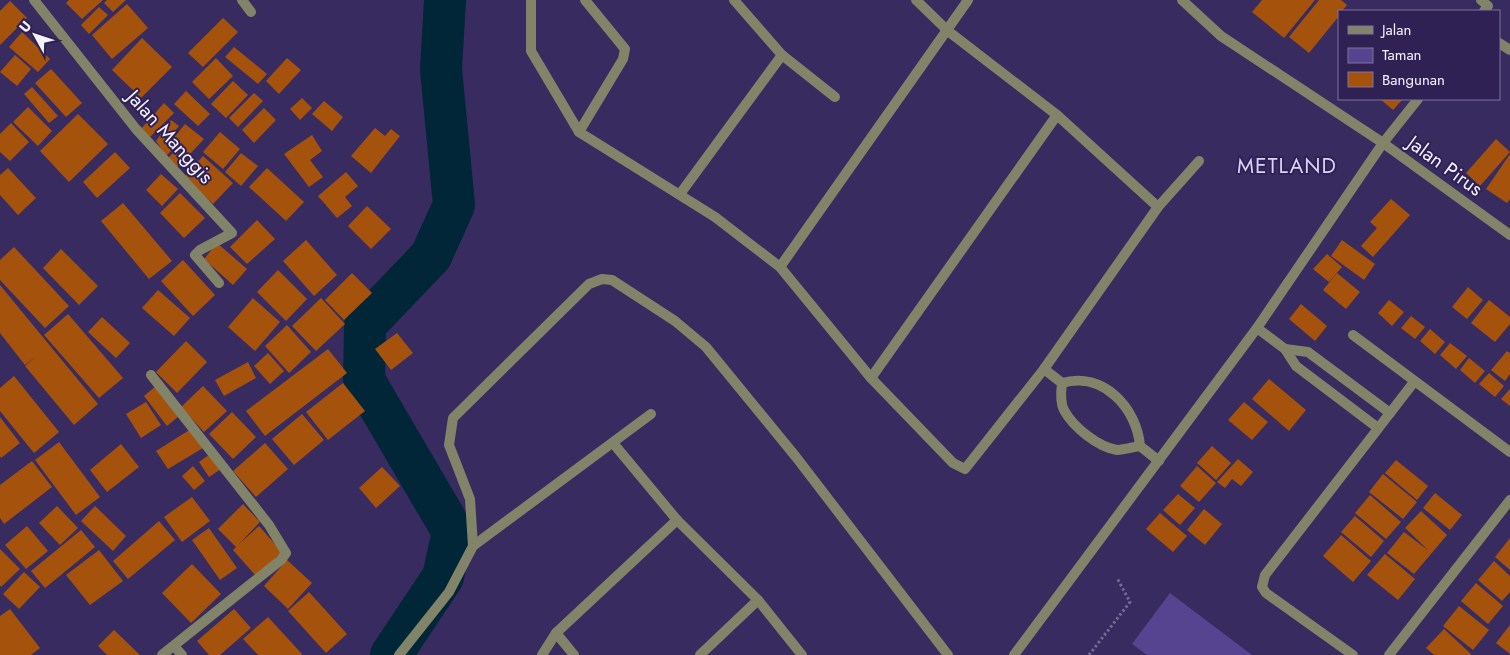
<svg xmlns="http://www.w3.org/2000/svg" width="1510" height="655" viewBox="0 0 1510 655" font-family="Jost,sans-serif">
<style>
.green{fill:#574490}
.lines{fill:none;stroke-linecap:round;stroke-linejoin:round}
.river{stroke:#002637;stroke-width:42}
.building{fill:#a5520d}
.path{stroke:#756b93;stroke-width:3;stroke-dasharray:2.5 2.5;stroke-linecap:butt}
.minor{stroke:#818468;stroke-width:10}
.labels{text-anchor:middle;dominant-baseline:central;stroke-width:4;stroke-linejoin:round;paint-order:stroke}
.street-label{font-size:20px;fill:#f3f1fe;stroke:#2f2154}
.neighbourhood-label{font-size:21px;letter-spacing:1px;fill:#d8d2f8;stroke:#2f2154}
</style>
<rect width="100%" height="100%" fill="#382b5f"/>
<polygon class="green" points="1170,593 1252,655 1147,655 1132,644"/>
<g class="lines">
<polyline class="river" points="391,655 443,577 453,532 364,380 365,325 431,256 454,205 441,69 445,0"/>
</g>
<g class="building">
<polygon points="69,0 103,0 82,19 66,3"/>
<polygon points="107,0 126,0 113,12 104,3"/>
<polygon points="1262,0 1315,0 1284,38 1252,12"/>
<polygon points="1319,0 1341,0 1347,5 1342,11 1339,11 1339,16 1309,53 1289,37"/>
<polygon points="10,1 27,18 0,45 0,11"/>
<polygon points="127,4 148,28 112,59 92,35"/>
<polygon points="99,7 108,15 89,34 81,25"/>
<polygon points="223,18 238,32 203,67 188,53"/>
<polygon points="22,32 50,59 38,72 9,47"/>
<polygon points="142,38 172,67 141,98 112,70"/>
<polygon points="234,47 267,74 258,84 225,57"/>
<polygon points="15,55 31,69 17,86 0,72"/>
<polygon points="216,58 233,76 209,99 192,82"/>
<polygon points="287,58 301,70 279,94 266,81"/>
<polygon points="51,69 82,103 66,117 35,83"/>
<polygon points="233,81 248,95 226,118 211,104"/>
<polygon points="32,87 58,116 49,123 24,94"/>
<polygon points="186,91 210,114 198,126 174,104"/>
<polygon points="254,93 263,101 238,127 229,118"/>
<polygon points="302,98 312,108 300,120 290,109"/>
<polygon points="1380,99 1403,99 1393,110"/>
<polygon points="324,101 343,117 332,131 312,114"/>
<polygon points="164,103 174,113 150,137 140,130"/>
<polygon points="28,107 52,131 38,146 13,122"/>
<polygon points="264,108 276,120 254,143 242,130"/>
<polygon points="78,114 108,144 69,182 40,151"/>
<polygon points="171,120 179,126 168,140 175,147 166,156 156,141"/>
<polygon points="11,123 29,142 10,161 0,152 0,134"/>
<polygon points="185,124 204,139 178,167 168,158 180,146 172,140"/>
<polygon points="375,128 385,136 391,129 400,136 371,173 351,156"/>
<polygon points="220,132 240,149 223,169 203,152"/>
<polygon points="312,135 322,151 310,160 323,177 309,187 284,154"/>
<polygon points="1496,139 1510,152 1480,186 1466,173"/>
<polygon points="115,152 130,168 97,198 83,182"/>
<polygon points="241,153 258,166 241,186 225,172"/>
<polygon points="1510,154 1510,199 1507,203 1486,189"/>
<polygon points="203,156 233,183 213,204 184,177"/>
<polygon points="8,168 36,198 18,215 0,195 0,175"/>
<polygon points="267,168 304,202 286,221 249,187"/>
<polygon points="346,172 358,186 345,197 352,206 337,218 318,196"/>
<polygon points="161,174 178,189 162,206 146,190"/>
<polygon points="180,193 205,218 184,238 160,213"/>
<polygon points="1391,199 1410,215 1373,257 1361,246 1377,228 1370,222"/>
<polygon points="123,203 172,261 149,279 101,221"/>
<polygon points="367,206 391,229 371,249 348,226"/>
<polygon points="257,220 275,239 247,264 230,247"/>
<polygon points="306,240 337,275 314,296 283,261"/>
<polygon points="1342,240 1375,264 1364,280 1331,256"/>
<polygon points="217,243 247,269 233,285 204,259"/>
<polygon points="14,247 69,306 45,328 0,280 0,260"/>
<polygon points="61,249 98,286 79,305 43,268"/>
<polygon points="1327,254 1342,267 1329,282 1313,269"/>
<polygon points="183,260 215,295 193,316 161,281"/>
<polygon points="278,270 307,299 286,321 257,292"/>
<polygon points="352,273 372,293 344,320 325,300"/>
<polygon points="1337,273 1360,292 1346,309 1323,290"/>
<polygon points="0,285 98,404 74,425 25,366 35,357 25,365 0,333"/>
<polygon points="1468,287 1483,300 1467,319 1452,307"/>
<polygon points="158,290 190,318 174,336 142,308"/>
<polygon points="253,298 280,322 255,351 228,327"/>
<polygon points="321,298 345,324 316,351 292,326"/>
<polygon points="1389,300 1404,312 1392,326 1378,313"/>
<polygon points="1489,300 1510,317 1510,324 1495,342 1471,323"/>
<polygon points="1301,304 1327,326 1315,341 1289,319"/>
<polygon points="68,314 123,378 99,398 44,335"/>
<polygon points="1411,316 1425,327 1415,339 1401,328"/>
<polygon points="102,317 130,343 116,358 88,332"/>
<polygon points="287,325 311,352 289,373 265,346"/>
<polygon points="1430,329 1445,342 1435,354 1420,341"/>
<polygon points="397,333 413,353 391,370 375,349"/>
<polygon points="186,341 207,362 177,393 156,372"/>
<polygon points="1450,343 1467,356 1456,369 1440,355"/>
<polygon points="328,349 347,373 265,436 246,411"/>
<polygon points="1507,351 1510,353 1510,374 1505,381 1491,370"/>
<polygon points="268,353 284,371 270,384 254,366"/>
<polygon points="1469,358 1485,371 1475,383 1460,370"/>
<polygon points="248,362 256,378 224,396 215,380"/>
<polygon points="1489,373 1504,386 1495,397 1479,384"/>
<polygon points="14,376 59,432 34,453 0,411 0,388"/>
<polygon points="1269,379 1306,410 1289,431 1252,399"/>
<polygon points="343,383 365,411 328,440 306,412"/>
<polygon points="156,386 179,416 167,426 144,396"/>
<polygon points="203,386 227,411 204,432 181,407"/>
<polygon points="1510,389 1510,406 1501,399"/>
<polygon points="146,402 161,425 141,438 126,414"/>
<polygon points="1244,402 1268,422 1252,440 1228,420"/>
<polygon points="232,412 256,437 233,459 209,434"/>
<polygon points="302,414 324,440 294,465 272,439"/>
<polygon points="0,417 20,443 1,458 0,456"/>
<polygon points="191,429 203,448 168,469 156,451"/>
<polygon points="59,442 100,497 76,515 35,460"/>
<polygon points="265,443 288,469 256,497 233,471"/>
<polygon points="121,444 139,467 107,492 90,470"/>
<polygon points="1212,446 1231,463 1216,480 1197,463"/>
<polygon points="210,454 221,469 209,477 199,462"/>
<polygon points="1238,459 1253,472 1241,486 1232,479 1225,488 1217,482"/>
<polygon points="1396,460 1428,486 1417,500 1385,473"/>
<polygon points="32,461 52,487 4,524 0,518 0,485"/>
<polygon points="193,466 205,481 194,490 182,476"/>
<polygon points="1197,466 1216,483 1199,502 1180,486"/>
<polygon points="382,467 400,486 376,508 359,488"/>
<polygon points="1383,474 1417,502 1403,519 1369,492"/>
<polygon points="1435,493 1462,515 1450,530 1423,508"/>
<polygon points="1178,494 1195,508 1180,525 1163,510"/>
<polygon points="1370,495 1401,522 1386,539 1355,513"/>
<polygon points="192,497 210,521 182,542 164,517"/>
<polygon points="243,504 260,522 239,544 259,526 282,552 256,576 233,550 236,547 218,529"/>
<polygon points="57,506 78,528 60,545 39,523"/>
<polygon points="95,506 126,536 113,551 81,521"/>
<polygon points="1204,509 1222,524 1205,545 1187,530"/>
<polygon points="1421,511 1447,535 1414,574 1387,553 1404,532 1429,551 1405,528"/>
<polygon points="1160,513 1187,536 1173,552 1146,529"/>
<polygon points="1355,516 1384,541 1371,557 1341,532"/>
<polygon points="159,521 175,540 128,579 113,561"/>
<polygon points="27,526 48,551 26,569 5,545"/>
<polygon points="209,528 237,568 220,580 192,540"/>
<polygon points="81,530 95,547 45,588 31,571"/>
<polygon points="1341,535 1371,561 1353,582 1323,556"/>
<polygon points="1510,538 1510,570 1495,557"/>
<polygon points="0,549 20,569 1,587 0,585"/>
<polygon points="99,550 123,581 90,605 66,575"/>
<polygon points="1385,554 1415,579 1398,600 1367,575"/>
<polygon points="287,560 312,583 288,609 264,586"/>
<polygon points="1494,561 1510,576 1510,592 1502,601 1478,580"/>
<polygon points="192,564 221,594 191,623 162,593"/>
<polygon points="24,572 40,587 19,609 3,594"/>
<polygon points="1476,583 1503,606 1488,624 1461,601"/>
<polygon points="309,592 347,634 326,653 288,611"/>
<polygon points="1459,606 1489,630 1473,650 1443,626"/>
<polygon points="10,609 40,648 31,655 0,655 0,616"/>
<polygon points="234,609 251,628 220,655 209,655 197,641"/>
<polygon points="268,617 302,654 301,655 258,655 243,639"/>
<polygon points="1510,625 1510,654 1496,643"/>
<polygon points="1444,629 1471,654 1470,655 1434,655 1426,648"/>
<polygon points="114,630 140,655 107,655 98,646"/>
</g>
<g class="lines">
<polyline class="path" points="1089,655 1130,602 1117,578"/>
<g class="minor">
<polyline points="34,0 136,129 232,233 200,250 195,255 219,283"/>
<polyline points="242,0 251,12"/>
<polyline points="531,0 531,51 579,132 715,217 780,267 871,378 953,463 965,469 1044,369 1158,207 1199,161"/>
<polyline points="916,0 948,31 1057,115 1158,207"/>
<polyline points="1182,0 1221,36 1383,143 1510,235"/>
<polyline points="1481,0 1488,6 1484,11"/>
<polyline points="1499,43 1510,50"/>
<polyline points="782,55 835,97"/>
<polyline points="579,132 623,59 625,49 585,0"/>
<polyline points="680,194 782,55 734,0"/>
<polyline points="780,267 968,0"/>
<polyline points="1257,328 1285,349 1296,366 1378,428"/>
<polyline points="1353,335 1510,452"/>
<polyline points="1285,349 1308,352 1390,413"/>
<polyline points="1044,369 1062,383"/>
<polyline points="151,375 269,525 286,553 281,560 247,587 162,655"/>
<polyline points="871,378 1057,115"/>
<path d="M1062,383C1103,371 1137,408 1140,446L1159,461"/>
<path d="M1062,383C1061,391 1060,403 1064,410C1073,427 1098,447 1117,450C1124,450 1133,447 1140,446"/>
<polyline points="613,443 677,520 758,600 802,655"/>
<polyline points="473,546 651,414"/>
<polyline points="556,633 574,655"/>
<polyline points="174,646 182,655"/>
<polyline points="399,655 449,592 473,546 470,499 449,445 453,418 589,284 602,279 612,280 675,321 706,347 796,457 948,655"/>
<polyline points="542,655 556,633 677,520"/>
<polyline points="700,655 758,600"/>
<polyline points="1014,655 1257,328 1383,143 1418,99"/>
<polyline points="1353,655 1266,593 1262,587 1265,575 1414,382"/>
<polyline points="1389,655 1510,500"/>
</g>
</g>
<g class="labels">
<g class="street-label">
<text transform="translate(170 137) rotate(48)">Jalan Manggis</text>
<text transform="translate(1445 166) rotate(36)">Jalan Pirus</text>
</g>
<g class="neighbourhood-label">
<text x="1287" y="166">METLAND</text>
</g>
</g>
<rect x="1338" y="10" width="162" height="90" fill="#2f2154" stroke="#7d7498"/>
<rect x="1348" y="26" width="25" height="8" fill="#818468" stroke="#7d7498"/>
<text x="1382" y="35" font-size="15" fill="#f3f1fe">Jalan</text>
<rect x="1348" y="48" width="25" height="15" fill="#574490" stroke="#7d7498"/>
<text x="1382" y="60" font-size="15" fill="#f3f1fe">Taman</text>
<rect x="1348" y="72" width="25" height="15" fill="#a5520d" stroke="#7d7498"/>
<text x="1382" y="85" font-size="15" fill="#f3f1fe">Bangunan</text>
<g transform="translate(35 35) rotate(310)" stroke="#2f2154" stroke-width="4" paint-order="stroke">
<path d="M0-4L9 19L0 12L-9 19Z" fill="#f3f1fe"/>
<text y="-8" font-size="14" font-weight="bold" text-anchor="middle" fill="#f3f1fe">U</text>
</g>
</svg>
